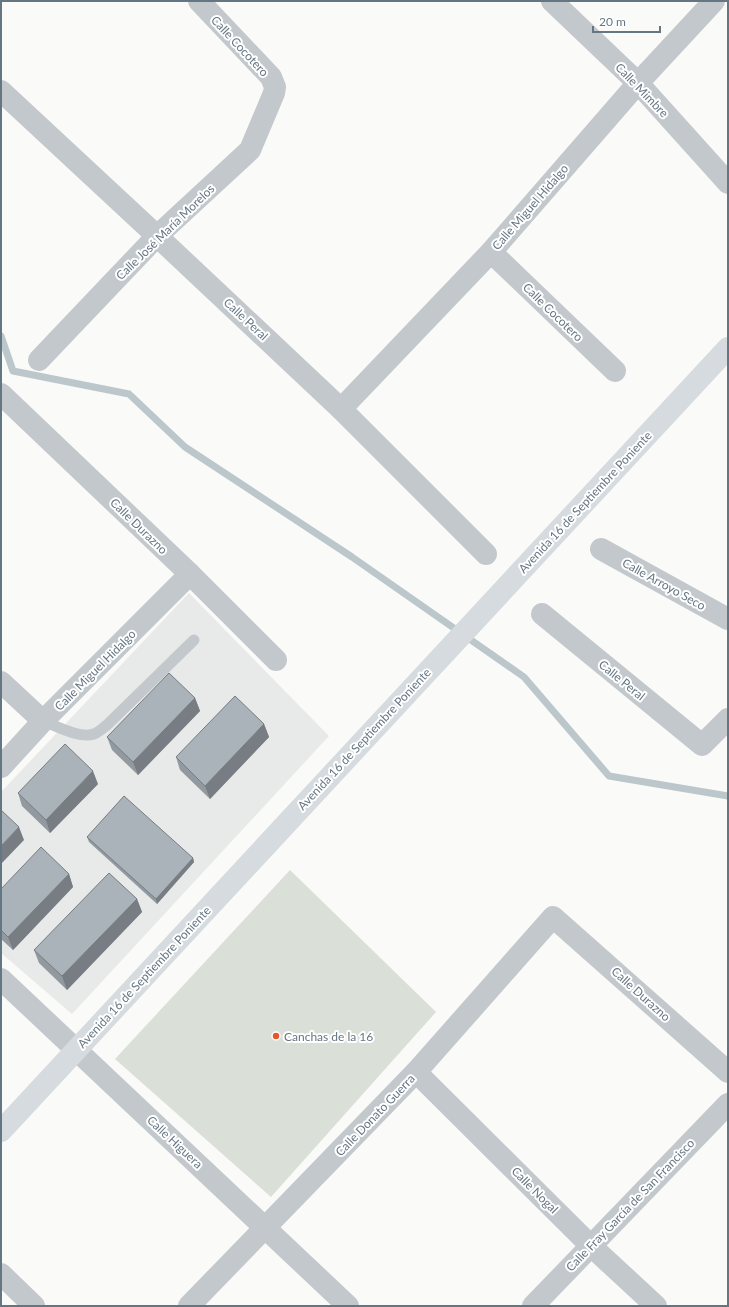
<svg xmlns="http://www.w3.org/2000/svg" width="729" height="1307" viewBox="0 0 729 1307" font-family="Lato,sans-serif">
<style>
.built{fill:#e8e9e9}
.grass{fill:#dadfd7}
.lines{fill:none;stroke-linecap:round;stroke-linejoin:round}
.stream{stroke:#bbc7cb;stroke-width:7}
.service{stroke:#c3c8cc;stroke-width:11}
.minor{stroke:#c3c8cc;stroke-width:22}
.tertiary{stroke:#c3c8cc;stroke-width:22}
.primary{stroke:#d6dbdf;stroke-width:22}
.wall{fill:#929a9f}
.shaded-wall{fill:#777d82}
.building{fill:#aab3b9;stroke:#777d82}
.poi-dot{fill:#e4572e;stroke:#fff;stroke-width:1.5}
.labels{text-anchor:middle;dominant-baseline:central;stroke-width:4;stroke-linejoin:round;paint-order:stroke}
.street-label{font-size:12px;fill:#657683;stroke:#fff}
.poi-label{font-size:12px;fill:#657683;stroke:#fff;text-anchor:start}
</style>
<rect width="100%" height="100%" fill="#fafaf8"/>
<polygon class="built" points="189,593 329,736 72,1014 1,953 1,792"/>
<polygon class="grass" points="290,870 436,1012 271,1197 115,1059"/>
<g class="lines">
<polyline class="stream" points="1,336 13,371 129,394 185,447 352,557 524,677 609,776 728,796"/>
<path class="service" d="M43,721C56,726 80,739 94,734C99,732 103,728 107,725L194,640"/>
<g class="minor">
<polyline points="552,1 638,83 728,183"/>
<polyline points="1,91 157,236 341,409 486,554"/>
<polyline points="491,252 615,371"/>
<polyline points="39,360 157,236 250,150 274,93 275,87 271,77 199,1"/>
<polyline points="1,394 190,574 276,660"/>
<polyline points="341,409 491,252 638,83 714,1"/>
<polyline points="601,549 728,619"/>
<polyline points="542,614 702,745 728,719"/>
<polyline points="1,682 43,721"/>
<polyline points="1,767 43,721 190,574"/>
<polyline points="416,1072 590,1245 656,1306"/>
<polyline points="1,1274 34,1306"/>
<polyline points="189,1306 416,1072 553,917 728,1072"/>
<polyline points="533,1306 728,1104"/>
</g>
<polyline class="tertiary" points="1,979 348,1306"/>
<polyline class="primary" points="1,1131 728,348"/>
</g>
<g class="wall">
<polygon points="195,698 200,711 138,775 112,750 107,737"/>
<polygon points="264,724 269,737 210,799 180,770 176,757"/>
<polygon points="98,784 50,833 22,806 18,793"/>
<polygon points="87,837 193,858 194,862 157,904 89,842"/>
<polygon points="69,874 73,887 13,950 1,939 1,889"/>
<polygon points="137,899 142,912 67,990 39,963 34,950"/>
</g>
<g class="shaded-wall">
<polygon points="195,698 200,711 138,775 133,762"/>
<polygon points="264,724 269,737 210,799 205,786"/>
<polygon points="93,771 98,784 50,833 46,820"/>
<polygon points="19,827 24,840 1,864 1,846"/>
<polygon points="193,858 194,862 157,904 156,899"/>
<polygon points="69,874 73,887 13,950 8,937"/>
<polygon points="137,899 142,912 67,990 62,976"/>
</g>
<g class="building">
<polygon points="169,673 195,698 133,762 107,737"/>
<polygon points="235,696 264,724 205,786 176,757"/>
<polygon points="65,744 93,771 46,820 18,793"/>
<polygon points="124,796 193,858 156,899 87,837"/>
<polygon points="1,810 19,827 1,846"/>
<polygon points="41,847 69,874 8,937 1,930 1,889"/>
<polygon points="109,873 137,899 62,976 34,950"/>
</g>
<circle class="poi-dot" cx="276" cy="1036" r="4"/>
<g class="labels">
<g class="street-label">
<text transform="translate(240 46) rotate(47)">Calle Cocotero</text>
<text transform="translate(642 90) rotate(46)">Calle Mimbre</text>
<text transform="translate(530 207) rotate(-49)">Calle Miguel Hidalgo</text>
<text transform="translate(165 232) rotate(-44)">Calle José María Morelos</text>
<text transform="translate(553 312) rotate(44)">Calle Cocotero</text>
<text transform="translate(246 319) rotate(43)">Calle Peral</text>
<text transform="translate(585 502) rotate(-47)">Avenida 16 de Septiembre Poniente</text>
<text transform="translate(139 526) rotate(44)">Calle Durazno</text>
<text transform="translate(664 584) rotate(29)">Calle Arroyo Seco</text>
<text transform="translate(95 670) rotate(-45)">Calle Miguel Hidalgo</text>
<text transform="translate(622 680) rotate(39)">Calle Peral</text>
<text transform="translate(364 739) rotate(-47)">Avenida 16 de Septiembre Poniente</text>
<text transform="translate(144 977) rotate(-47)">Avenida 16 de Septiembre Poniente</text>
<text transform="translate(641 994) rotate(42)">Calle Durazno</text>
<text transform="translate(375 1115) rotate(-46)">Calle Donato Guerra</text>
<text transform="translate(175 1142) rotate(43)">Calle Higuera</text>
<text transform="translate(535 1190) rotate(45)">Calle Nogal</text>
<text transform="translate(630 1205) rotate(-46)">Calle Fray García de San Francisco</text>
</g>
<g class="poi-label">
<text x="284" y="1036">Canchas de la 16</text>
</g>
</g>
<rect width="729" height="1307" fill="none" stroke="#657683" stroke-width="4"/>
<path d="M593 26v6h67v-6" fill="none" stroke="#657683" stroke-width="2"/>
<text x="599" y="26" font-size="12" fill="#657683" stroke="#ffffff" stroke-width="3" paint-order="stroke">20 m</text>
</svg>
